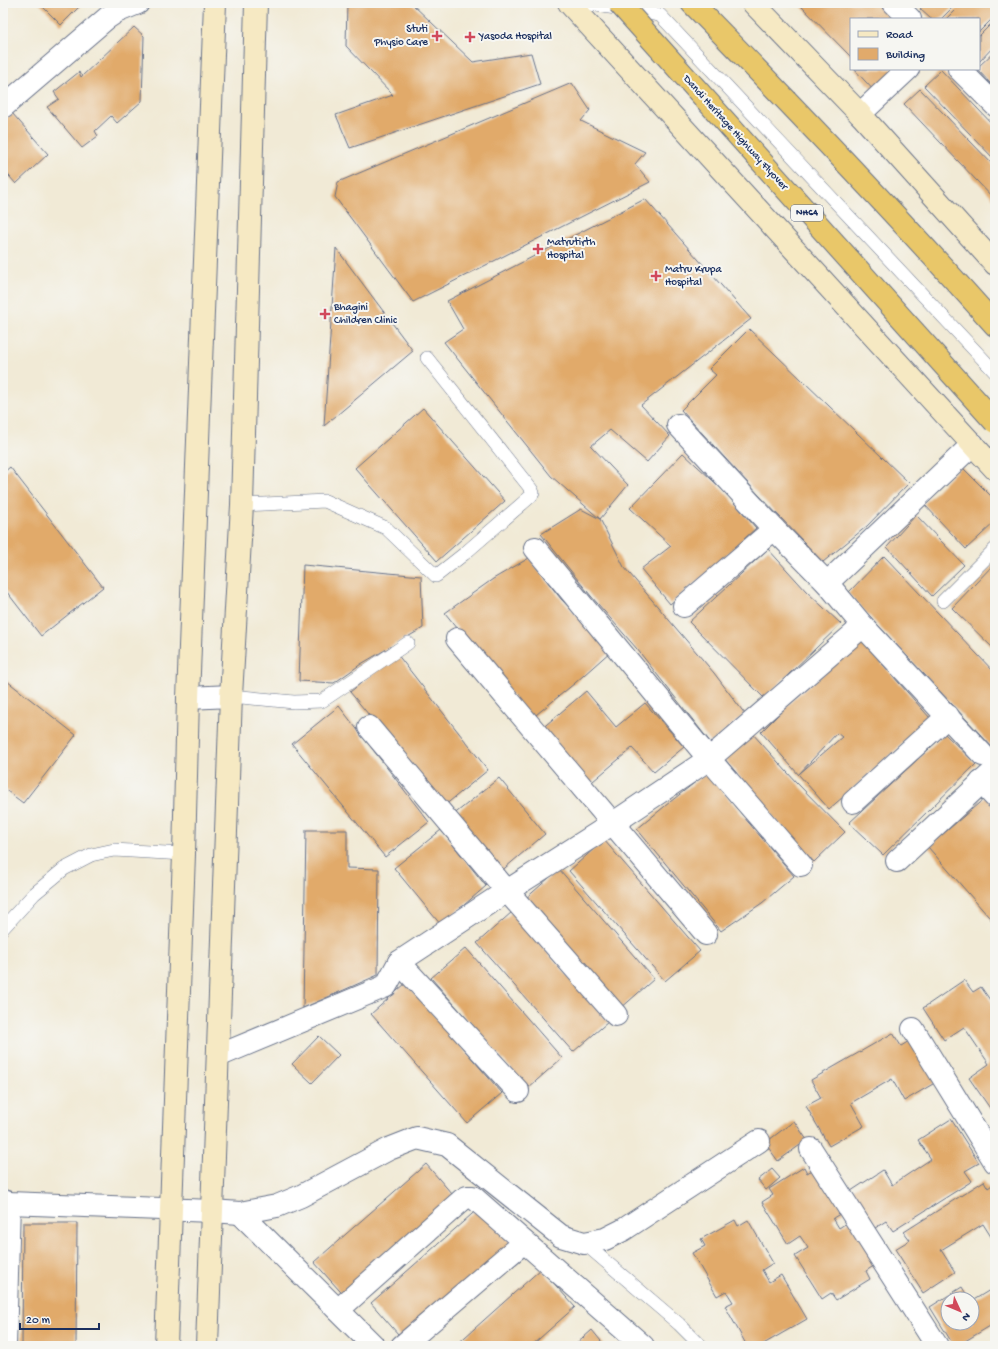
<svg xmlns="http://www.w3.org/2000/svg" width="998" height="1349" viewBox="0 0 998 1349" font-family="'Gochi Hand',sans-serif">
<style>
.building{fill:#e1aa6b;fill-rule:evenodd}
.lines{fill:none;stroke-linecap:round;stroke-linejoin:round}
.lane-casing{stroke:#667088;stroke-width:14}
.street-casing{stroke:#667088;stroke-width:24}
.secondary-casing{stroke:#667088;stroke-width:24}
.highway-casing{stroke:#667088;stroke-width:24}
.lane{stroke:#fff;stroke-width:13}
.street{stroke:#fff;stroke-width:22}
.secondary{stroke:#f6e9c3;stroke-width:22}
.highway{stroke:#e9c769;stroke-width:22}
.highway-bridge-casing{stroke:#667088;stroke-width:24;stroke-linecap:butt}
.highway-bridge{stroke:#e9c769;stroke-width:22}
.poi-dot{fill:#d1495b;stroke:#f6f6f2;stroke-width:1.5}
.labels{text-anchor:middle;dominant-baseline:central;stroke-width:4;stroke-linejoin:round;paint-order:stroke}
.shield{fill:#f6f6f2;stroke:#5d6b8a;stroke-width:1}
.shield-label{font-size:10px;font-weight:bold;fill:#1b2f5e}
.poi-label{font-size:11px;fill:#1b2f5e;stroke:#f6f6f2;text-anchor:start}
.street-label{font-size:11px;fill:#1b2f5e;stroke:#f6f6f2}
</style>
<rect width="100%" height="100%" fill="#f6f6f2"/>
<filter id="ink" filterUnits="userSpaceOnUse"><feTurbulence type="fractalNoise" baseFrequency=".025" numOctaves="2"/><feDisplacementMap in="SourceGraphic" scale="8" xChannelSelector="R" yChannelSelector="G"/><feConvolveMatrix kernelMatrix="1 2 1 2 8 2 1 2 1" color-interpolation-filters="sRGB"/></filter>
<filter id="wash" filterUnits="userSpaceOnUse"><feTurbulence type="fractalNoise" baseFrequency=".012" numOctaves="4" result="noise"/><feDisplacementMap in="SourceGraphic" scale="16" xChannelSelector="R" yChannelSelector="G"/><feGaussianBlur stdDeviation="0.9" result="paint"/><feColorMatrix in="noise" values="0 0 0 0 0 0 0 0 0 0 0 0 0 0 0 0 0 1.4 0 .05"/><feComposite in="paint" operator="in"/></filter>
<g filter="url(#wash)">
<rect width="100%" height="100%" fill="#f1ead6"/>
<g id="blocks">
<g class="building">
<polygon points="39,3 83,3 61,25"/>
<polygon points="100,3 117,3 109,12"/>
<polygon points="347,3 411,3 473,62 531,53 540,84 350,148 336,115 393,95 346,46"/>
<polygon points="798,3 878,3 894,19 851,19 851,57"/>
<polygon points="914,3 923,3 918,7"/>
<polygon points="926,3 947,3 952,8 941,19 931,19 920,9"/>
<polygon points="962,3 989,3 995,9 995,16 979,32 979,19 946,19"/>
<polygon points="995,20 995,45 979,62 979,36"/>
<polygon points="134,27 144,36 142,101 117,123 111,116 95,131 98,136 82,148 47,107 59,99 54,92 79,72 81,77"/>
<polygon points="995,51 995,80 991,84 977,69 979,69 979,66"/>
<polygon points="854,69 894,69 876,93"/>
<polygon points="941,70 995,127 995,160 924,86"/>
<polygon points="572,83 590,110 581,121 645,152 635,164 650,182 413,302 335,197 338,182"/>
<polygon points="920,89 995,167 995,200 904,104"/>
<polygon points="12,113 48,154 16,184 3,169 3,121"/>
<polygon points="645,199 751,319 641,405 670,436 647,462 610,430 591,446 628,485 600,519 624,567 714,673 745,714 711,743 637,649 591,596 541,534 581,509 600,519 551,476 444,342 463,329 447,301"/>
<polygon points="336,248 413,351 324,426"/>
<polygon points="749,329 909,483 867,526 823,562 758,494 681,410 716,375 709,369"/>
<polygon points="423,408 505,501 437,561 355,468"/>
<polygon points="683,453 724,491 756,528 706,574 670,604 641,569 671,546 630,508"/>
<polygon points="961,466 995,500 995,522 966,549 924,504"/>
<polygon points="10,467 103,587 41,636 3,587 3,473"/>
<polygon points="916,515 964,565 932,596 887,547"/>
<polygon points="768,549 806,591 841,624 764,698 689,622"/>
<polygon points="884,556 995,673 994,749 848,593"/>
<polygon points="529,558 561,599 611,651 575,683 531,719 445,613 493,579"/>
<polygon points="995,563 995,650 952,608"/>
<polygon points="303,565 421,576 423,628 361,664 334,683 299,681"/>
<path d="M862,641L930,718L871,773L829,809L761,732L796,697ZM837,733L842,737L799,774Z"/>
<polygon points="397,654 488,770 444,806 350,692"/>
<polygon points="7,681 76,735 23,803 3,788 3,686"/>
<polygon points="586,691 616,727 645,703 684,747 654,772 632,748 586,787 540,730"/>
<polygon points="339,706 429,822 385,857 292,744"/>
<polygon points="752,733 796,782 845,832 814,862 765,808 724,758"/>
<polygon points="945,734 976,764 883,855 849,823"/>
<polygon points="707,773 794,876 762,903 721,931 637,829 670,802"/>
<polygon points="499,778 545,834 499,873 452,816"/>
<polygon points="986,797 995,807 995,924 928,847"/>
<polygon points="306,830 347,830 347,868 379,869 378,975 303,1008"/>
<polygon points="441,830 486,886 441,925 394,868"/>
<polygon points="604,840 700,951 665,981 569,871"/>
<polygon points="559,869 654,979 620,1009 524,900"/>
<polygon points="512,912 608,1022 573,1052 477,943"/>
<polygon points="466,948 562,1058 528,1088 431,978"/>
<polygon points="964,980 973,992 981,987 995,1007 995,1113 994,1114 969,1078 989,1064 964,1027 944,1040 923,1008"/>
<polygon points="406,983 502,1093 467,1123 371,1014"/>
<polygon points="893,1033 901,1046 914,1038 938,1081 904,1101 892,1079 851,1103 864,1126 829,1146 806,1106 821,1098 811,1080"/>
<polygon points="319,1036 339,1055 312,1083 292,1064"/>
<polygon points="951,1119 979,1163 965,1171 972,1181 893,1231 886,1221 872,1230 848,1193 883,1170 892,1185 931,1159 918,1140"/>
<polygon points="794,1121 807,1140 778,1161 765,1143"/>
<polygon points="426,1164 459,1202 348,1300 314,1262"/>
<polygon points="804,1167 807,1173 818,1167 845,1211 833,1218 839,1228 851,1220 878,1263 866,1271 870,1279 836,1300 831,1293 822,1299 795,1256 808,1248 800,1236 788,1244 762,1202 773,1195 769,1189"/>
<polygon points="772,1169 780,1178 766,1190 758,1180"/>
<polygon points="984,1181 988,1188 995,1183 995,1243 983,1224 941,1250 955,1272 923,1293 895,1249 910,1240 904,1232"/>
<polygon points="480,1207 514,1247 405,1342 371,1303"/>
<polygon points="735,1220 738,1226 748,1220 773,1263 762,1270 769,1282 781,1275 807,1319 760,1346 747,1346 725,1306 733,1302 726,1291 717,1296 692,1253 705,1246 701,1239"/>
<polygon points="23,1223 77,1223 76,1346 22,1346"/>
<polygon points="541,1269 575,1307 531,1346 455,1346"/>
<polygon points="962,1287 969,1299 948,1299 948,1323 972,1323 972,1301 995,1287 995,1323 957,1346 954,1346 930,1307"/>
<polygon points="592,1330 605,1346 574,1346"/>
</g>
</g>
</g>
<g filter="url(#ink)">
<use href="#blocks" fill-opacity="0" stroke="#667088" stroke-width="1"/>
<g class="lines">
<g class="lane-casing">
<g id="lane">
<polyline points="584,3 660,15 995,372"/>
<polyline points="242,505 325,501 386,528 436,576 464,554 531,496 533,493 531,489 427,358"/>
<polyline points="943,601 995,549"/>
<polyline points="231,696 294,702 322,701 408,643"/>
<polyline points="3,928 34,894 64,869 91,855 114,850 184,854"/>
<polyline points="584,1243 679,1324 701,1346"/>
</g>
</g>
<g class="street-casing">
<g id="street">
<polyline points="894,3 910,19"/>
<polyline points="959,69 995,105"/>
<polyline points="3,107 107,18 116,12 138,3"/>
<polyline points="860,114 908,69"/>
<polyline points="678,425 774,529 827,583 863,626 983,755"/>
<polyline points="535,548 709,759 801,865"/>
<polyline points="827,583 973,444"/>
<polyline points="684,606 774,529"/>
<polyline points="457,639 706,934"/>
<polyline points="188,698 231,696"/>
<polyline points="369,727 507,891 616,1015"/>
<polyline points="981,782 995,797"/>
<polyline points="853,802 948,716"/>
<polyline points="897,861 995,770"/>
<polyline points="399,962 518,1091"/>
<polyline points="913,1029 995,1162"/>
<polyline points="218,1056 386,986 399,962 507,891 612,824 709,759 863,626"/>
<polyline points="811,1149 937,1346"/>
<polyline points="3,1201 9,1203 212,1211 240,1213 277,1206 301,1196 389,1149 417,1138 447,1145 561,1236 584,1243 605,1239 623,1230 759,1141"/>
<polyline points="240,1213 374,1346"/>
<polyline points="338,1310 462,1200 467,1197 473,1197 643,1346"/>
<polyline points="5,1346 9,1203"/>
<polyline points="402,1346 524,1242"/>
</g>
</g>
<g class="secondary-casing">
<g id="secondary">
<polyline points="569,3 995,469"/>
<polyline points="753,3 860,114 995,264"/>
<polyline points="166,1346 184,854 188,698 215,3"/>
<polyline points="207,1346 231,696 242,505 256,3"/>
</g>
</g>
<g class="highway-casing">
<path id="highway" d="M692,3C795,108 897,215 995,325"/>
</g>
<use href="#lane" class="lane"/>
<use href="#street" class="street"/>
<use href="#secondary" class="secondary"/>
<use href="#highway" class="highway"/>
<g class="highway-bridge-casing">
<polyline id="highway-bridge" points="619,3 995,422"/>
</g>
<use href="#highway-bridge" class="highway-bridge"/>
</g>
</g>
<g class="poi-dot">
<path d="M435 30h4v4h4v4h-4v4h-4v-4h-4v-4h4z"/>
<path d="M468 31h4v4h4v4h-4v4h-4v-4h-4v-4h4z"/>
<path d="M536 243h4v4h4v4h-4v4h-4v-4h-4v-4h4z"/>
<path d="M654 270h4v4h4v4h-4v4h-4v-4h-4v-4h4z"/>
<path d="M323 308h4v4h4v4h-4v4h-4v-4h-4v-4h4z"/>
</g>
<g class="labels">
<rect class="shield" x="791" y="205" width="32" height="16" rx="3"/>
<g class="shield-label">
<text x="807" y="213">NH64</text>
</g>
<g class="poi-label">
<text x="428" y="30" text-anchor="end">Stuti<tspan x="428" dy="13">Physio Care</tspan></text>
<text x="479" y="37">Yasoda Hospital</text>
<text x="547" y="243">Matrutirth<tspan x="547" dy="13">Hospital</tspan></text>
<text x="665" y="270">Matru Krupa<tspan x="665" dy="13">Hospital</tspan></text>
<text x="334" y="308">Bhagini<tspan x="334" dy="13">Children Clinic</tspan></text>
</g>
<g class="street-label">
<text transform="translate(735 133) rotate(48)">Dandi Heritage Highway Flyover</text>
</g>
</g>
<rect width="998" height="1349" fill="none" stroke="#f6f6f2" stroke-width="16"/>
<rect x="850" y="18" width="130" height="52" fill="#f6f6f2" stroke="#9ea6b7"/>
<rect x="858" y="31" width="20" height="6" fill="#f6e9c3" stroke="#9ea6b7"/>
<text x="886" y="38" font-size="12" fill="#1b2f5e">Road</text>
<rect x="858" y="48" width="20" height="12" fill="#e1aa6b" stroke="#9ea6b7"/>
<text x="886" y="58" font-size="12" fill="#1b2f5e">Building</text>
<g transform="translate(960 1311) rotate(134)"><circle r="19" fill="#f6f6f2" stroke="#9ea6b7"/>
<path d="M0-3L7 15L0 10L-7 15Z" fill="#d1495b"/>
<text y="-6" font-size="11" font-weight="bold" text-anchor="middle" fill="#1b2f5e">N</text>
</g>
<path d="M20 1323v6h79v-6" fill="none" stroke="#1b2f5e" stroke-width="2"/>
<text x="26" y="1323" font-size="12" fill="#1b2f5e" stroke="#f6f6f2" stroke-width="3" paint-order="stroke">20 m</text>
</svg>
